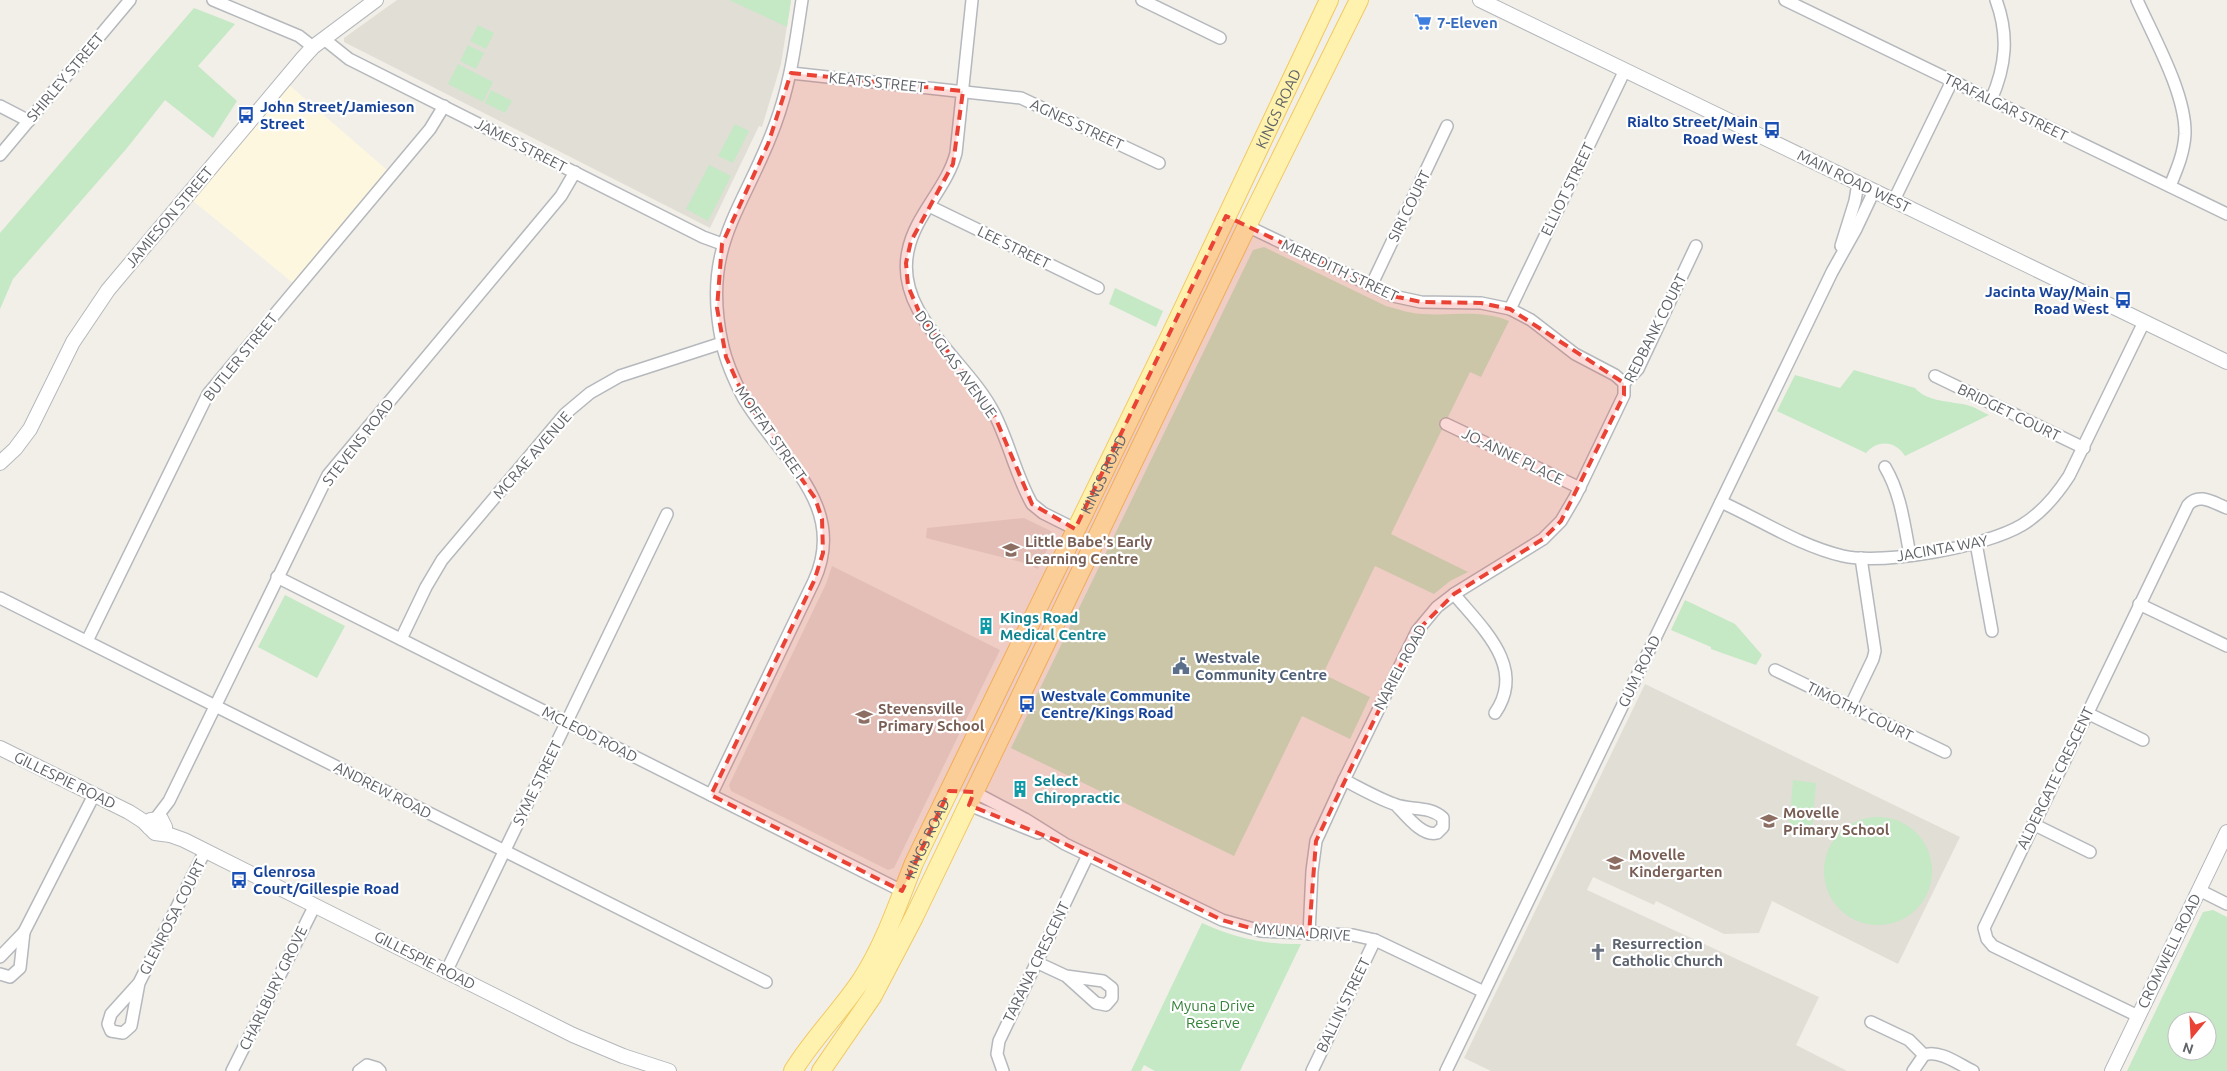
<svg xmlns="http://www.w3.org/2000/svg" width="2227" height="1071" viewBox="0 0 2227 1071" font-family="Ubuntu,sans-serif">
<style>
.commercial{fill:#fef7e0}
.education{fill:#e1ded6}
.green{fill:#c5e8c5;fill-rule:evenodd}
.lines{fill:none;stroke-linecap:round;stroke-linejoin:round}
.minor-casing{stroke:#b5b8bc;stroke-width:14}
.tertiary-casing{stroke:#b5b8bc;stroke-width:16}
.primary-casing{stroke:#f2c960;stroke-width:20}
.minor{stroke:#fff;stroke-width:11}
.tertiary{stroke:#fff;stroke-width:14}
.primary{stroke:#fff2af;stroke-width:18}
.marked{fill:#ea4335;fill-opacity:0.2;stroke:#ea4335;stroke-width:4;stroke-dasharray:10 6;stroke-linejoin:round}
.labels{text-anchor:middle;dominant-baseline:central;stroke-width:4.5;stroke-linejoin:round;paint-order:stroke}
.shop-label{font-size:15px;font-weight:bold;fill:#366cbe;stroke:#fff;text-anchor:start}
.street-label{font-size:15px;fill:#5f6368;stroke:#fff}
.transit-label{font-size:15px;font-weight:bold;fill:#164399;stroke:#fff;text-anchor:start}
.education-label{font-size:15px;font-weight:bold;fill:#785e54;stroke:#fff;text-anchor:start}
.culture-label{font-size:15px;font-weight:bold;fill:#0d838f;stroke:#fff;text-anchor:start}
.service-label{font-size:15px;font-weight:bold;fill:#4e5e75;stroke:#fff;text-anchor:start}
.worship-label{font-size:15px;font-weight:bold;fill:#5b616d;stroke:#fff;text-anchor:start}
.park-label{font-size:15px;fill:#348238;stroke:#fff}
</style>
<rect width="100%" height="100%" fill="#f1efe8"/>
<polygon class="commercial" points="288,84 387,170 293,283 192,200"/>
<g class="education">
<polygon points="397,0 791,0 781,64 762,127 759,126 710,228 344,42 344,38"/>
<polygon points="1024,518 1051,531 1053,537 1038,569 1025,563 926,538 927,528"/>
<polygon points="832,566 1000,650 894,868 888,870 731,791 729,785 826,584"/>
<polygon points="1645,684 1960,837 1898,964 1772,901 1759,933 1724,934 1656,901 1654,905 1593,877 1587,890 1819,997 1796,1045 1847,1071 1491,1071 1464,1058"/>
</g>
<g class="green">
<polygon points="729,0 791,0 787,27"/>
<polygon points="194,8 235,24 198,66 237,101 213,138 165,100 127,148 13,279 0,309 0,233"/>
<polygon points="478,25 494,33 486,49 470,41"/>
<polygon points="468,45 484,53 476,69 460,61"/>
<polygon points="458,64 493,82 483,102 448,84"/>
<polygon points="491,90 512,101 505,113 485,103"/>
<polygon points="735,124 749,131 733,163 718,156"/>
<polygon points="709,165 731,176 708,221 686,209"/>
<path d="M1264,247L1386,306C1398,309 1411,314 1424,314C1453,316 1481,309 1509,321L1481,377L1470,372L1391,534L1468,572L1450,581L1434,594L1375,566L1323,674L1370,697L1350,739L1302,716L1234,856L1011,748L1253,250Z"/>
<polygon points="1115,288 1163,311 1156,327 1109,304"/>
<path d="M1854,370L1915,388C1927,402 1950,401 1967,405C1975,407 1982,412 1989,415L1905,456C1896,441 1878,439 1866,453L1777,411L1795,375L1840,388Z"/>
<polygon points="285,595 345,626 317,678 258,647"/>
<polygon points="1685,600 1735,624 1762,655 1756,665 1711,649 1711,647 1671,630"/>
<polygon points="1793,780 1816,783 1812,830 1789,828"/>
<circle cx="1878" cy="871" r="54"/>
<path d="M2213,910L2227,917V1071H2127L2203,912ZM2177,1021H2207V1051H2177Z"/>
<path d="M1202,923C1234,938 1266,945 1301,944L1240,1071H1155L1144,1065L1141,1071H1131Z"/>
</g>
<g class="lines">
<g class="minor-casing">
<g id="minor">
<polyline points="213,0 299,36 313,47"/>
<path d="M972,0L956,153C947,188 915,215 908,251C894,315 968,361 994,413C1009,442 1016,476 1032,504L1043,513L1075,529"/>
<polyline points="1142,0 1220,38"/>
<polyline points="1785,0 2227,214"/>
<path d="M2137,0C2154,38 2186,94 2185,134C2184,153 2177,169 2170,186"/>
<polyline points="324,39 349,59 703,237 722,244"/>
<polyline points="791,73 1021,98 1159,163"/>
<path d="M1991,100C2006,66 2009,35 1996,0"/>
<polyline points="0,106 29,121"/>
<polyline points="0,155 130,0"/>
<polyline points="1894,200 1952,81"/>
<polyline points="929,206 1098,288"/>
<polyline points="1247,226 1393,296 1421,302 1481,303 1510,309 1531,320 1575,354 1615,375 1624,383"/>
<polyline points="1841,246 1855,201 1858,183"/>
<polyline points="1371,286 1447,126"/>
<polyline points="1510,309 1625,70"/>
<polyline points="1935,376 2084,448"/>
<polyline points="1446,424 1580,488"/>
<path d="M1885,467C1901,494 1904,524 1910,555"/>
<path d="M1721,502C1761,520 1800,546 1843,556C1884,565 1985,547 2022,525C2042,513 2056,496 2069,476L2144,322"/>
<polyline points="1976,543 1992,631"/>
<polyline points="277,577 902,891"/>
<path d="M1454,594C1482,628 1527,667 1495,713"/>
<polyline points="0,598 766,982"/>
<polyline points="2139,604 2227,646"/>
<polyline points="401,639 426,587 442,560 565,414 590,393 620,376 722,343"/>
<polyline points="87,641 208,394 430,129 444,106"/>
<polyline points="1775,670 1945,752"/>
<polyline points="1850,707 1873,659 1875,651 1861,558"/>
<polyline points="2087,713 2143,740"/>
<path d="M1344,780C1360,788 1377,798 1394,804C1410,811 1429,805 1443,818V827L1437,833C1422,837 1406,815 1396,805"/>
<polyline points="974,792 1025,819 1065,844 1222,920 1261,931 1353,935 1375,940 1484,992"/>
<path d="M711,795L814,581C849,504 779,458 744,399C735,382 726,362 722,343C701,244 744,210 775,125C791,82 795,45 802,0"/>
<polyline points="969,805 1038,833"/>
<polyline points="156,818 169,801 328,475 561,196 575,172"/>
<polyline points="2033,824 2090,852"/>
<polyline points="2199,890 2227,904"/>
<polyline points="1309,934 1312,871 1316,841 1344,780 1417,631 1437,607 1454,594 1543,539 1561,521 1575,497 1624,395 1624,383 1638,369 1696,246"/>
<polyline points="0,957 24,932 94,795"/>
<polyline points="1036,962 1066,976 1096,1003 1106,1005 1112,998 1112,988 1103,981 1066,976"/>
<polyline points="447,970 667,514"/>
<polyline points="0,974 10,977 20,968 24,932"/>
<polyline points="139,983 131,1026 123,1033 111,1031 108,1024 111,1014 139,983 205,851"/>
<path d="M2138,1016L1993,946L1987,939L1984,928L2188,505C2199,492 2214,503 2227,508"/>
<path d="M1871,1022L1909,1040L1924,1055C1939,1049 1960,1065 1973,1071"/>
<polyline points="232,1071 315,905"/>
<polyline points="359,1071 367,1065 377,1068 380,1071"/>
<polyline points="1003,1071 997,1054 999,1041 1088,855"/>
<polyline points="1312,1071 1375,940"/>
<polyline points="1446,1071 1832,272 1856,229 1874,191"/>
<polyline points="1913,1071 1924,1055"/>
</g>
</g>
<g class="tertiary-casing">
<g id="tertiary">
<polyline points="1480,0 2227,362"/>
<polyline points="0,463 15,449 30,429 73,342 108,290 302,59 313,47 376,0"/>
<polyline points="0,748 129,812 143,821 155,833 170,835 184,840 573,1035 623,1056 669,1071"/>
<polyline points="149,827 151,820 161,819 165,827 160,833"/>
<polyline points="2112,1071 2227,832"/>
</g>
</g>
<g class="primary-casing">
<g id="primary">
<path id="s1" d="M793,1071C813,1038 841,1011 862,979C885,943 898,903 914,863L1172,332L1329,0"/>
<polyline points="821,1071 872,997 914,917 1247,226 1359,0"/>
</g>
</g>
<use href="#minor" class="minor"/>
<use href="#tertiary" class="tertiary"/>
<use href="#primary" class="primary"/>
</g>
<path class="marked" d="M791,73L963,91L953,164L911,241L906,263L908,286L920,314L993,412L1032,504L1075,529L1226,216L1393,296L1421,302L1481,303L1510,309L1624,383V395L1561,521L1543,539L1454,594L1417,631L1316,841L1309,934L1261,931L1222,920L1065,844L969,805L974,792L949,791L902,891L711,795L814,581L823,553L822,519L815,498L745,399L726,357L717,308L722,244L768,144Z"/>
<defs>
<g id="supermarket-bare" transform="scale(1.35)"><path d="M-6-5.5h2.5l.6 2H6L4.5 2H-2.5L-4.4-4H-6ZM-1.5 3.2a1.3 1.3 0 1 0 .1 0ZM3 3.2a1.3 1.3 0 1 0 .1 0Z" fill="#3f7fe0" stroke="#fff" stroke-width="2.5" paint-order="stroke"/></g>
<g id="bus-bare" transform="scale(1.35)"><path d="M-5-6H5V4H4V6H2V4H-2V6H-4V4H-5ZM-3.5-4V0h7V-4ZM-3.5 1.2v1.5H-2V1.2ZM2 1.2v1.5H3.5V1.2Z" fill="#1a4fb4" stroke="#fff" stroke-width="2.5" paint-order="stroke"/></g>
<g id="school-bare" transform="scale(1.35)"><path d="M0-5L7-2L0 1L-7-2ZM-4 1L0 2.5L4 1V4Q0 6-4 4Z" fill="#8d6e63" stroke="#fff" stroke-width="2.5" paint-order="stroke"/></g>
<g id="building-bare" transform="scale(1.35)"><path d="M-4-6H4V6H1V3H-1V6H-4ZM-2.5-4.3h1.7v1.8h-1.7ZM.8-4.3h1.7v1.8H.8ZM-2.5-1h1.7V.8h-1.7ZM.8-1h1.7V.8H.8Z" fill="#0f9aa8" stroke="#fff" stroke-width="2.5" paint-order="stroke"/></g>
<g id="civic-bare" transform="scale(1.35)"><path d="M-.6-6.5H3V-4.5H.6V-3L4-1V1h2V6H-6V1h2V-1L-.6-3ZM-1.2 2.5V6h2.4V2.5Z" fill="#5c6f8a" stroke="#fff" stroke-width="2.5" paint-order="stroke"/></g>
<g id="church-bare" transform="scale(1.35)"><path d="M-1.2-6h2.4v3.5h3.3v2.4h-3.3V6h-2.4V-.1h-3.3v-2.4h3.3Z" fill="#6b7280" stroke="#fff" stroke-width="2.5" paint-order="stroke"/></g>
</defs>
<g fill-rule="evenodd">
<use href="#supermarket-bare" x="1423" y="22"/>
<use href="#bus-bare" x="246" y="115"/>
<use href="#bus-bare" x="1772" y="130"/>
<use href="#bus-bare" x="2123" y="300"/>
<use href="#school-bare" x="1011" y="550"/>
<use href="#building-bare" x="986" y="626"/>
<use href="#civic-bare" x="1181" y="666"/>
<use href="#bus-bare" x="1027" y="704"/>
<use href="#school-bare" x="864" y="717"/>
<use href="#building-bare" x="1020" y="789"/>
<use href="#school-bare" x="1769" y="821"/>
<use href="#school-bare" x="1615" y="863"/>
<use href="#bus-bare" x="239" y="880"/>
<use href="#church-bare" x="1598" y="952"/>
</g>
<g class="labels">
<g class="shop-label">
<text x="1437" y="22">7-Eleven</text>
</g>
<g class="street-label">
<text transform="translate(65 77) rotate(-50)">SHIRLEY STREET</text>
<text transform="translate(877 82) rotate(6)">KEATS STREET</text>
<text transform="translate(2006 107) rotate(26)">TRAFALGAR STREET</text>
<text stroke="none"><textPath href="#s1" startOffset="1080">KINGS ROAD</textPath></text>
<text transform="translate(1077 124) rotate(25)">AGNES STREET</text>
<text transform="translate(521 145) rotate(27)">JAMES STREET</text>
<text transform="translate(1854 181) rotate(26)">MAIN ROAD WEST</text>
<text transform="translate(1567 189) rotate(-64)">ELLIOT STREET</text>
<text transform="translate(1409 206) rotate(-64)">SIRI COURT</text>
<text transform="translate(169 217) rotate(-50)">JAMIESON STREET</text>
<text transform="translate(1014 247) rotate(26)">LEE STREET</text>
<text transform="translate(1340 270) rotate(25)">MEREDITH STREET</text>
<text transform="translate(1655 328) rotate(-63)">REDBANK COURT</text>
<text transform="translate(240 357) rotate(-51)">BUTLER STREET</text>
<text transform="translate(956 364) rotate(54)">DOUGLAS AVENUE</text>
<text transform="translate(2009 412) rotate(26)">BRIDGET COURT</text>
<text transform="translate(771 433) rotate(55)">MOFFAT STREET</text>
<text transform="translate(358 442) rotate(-52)">STEVENS ROAD</text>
<text transform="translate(532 455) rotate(-49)">MCRAE AVENUE</text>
<text transform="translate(1513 456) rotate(26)">JO-ANNE PLACE</text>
<text stroke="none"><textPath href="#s1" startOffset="675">KINGS ROAD</textPath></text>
<text transform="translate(1942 548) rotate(-10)">JACINTA WAY</text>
<text transform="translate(1400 667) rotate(-62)">NARIEL ROAD</text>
<text transform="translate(1639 671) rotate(-64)">GUM ROAD</text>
<text transform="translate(1860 711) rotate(26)">TIMOTHY COURT</text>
<text transform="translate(590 734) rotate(27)">MCLEOD ROAD</text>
<text transform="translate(2055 778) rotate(-64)">ALDERGATE CRESCENT</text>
<text transform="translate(65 780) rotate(26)">GILLESPIE ROAD</text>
<text transform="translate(537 783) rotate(-64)">SYME STREET</text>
<text transform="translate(383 790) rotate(27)">ANDREW ROAD</text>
<text stroke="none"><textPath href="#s1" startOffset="270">KINGS ROAD</textPath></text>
<text transform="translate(172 917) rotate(-63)">GLENROSA COURT</text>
<text transform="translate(1302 932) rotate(4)">MYUNA DRIVE</text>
<text transform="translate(2169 951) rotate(-64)">CROMWELL ROAD</text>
<text transform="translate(425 960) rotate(27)">GILLESPIE ROAD</text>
<text transform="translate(1036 962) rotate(-64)">TARANA CRESCENT</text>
<text transform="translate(273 988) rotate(-64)">CHARLBURY GROVE</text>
<text transform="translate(1343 1005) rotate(-64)">BALLIN STREET</text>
</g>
<g class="transit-label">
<text x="260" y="106">John Street/Jamieson<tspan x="260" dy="17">Street</tspan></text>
<text x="1758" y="121" text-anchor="end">Rialto Street/Main<tspan x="1758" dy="17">Road West</tspan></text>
<text x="2109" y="291" text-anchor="end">Jacinta Way/Main<tspan x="2109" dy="17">Road West</tspan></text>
<text x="1041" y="695">Westvale Communite<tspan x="1041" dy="17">Centre/Kings Road</tspan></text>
<text x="253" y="871">Glenrosa<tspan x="253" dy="17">Court/Gillespie Road</tspan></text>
</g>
<g class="education-label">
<text x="1025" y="541">Little Babe's Early<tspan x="1025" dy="17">Learning Centre</tspan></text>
<text x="878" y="708">Stevensville<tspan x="878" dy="17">Primary School</tspan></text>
<text x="1783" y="812">Movelle<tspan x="1783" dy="17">Primary School</tspan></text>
<text x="1629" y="854">Movelle<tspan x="1629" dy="17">Kindergarten</tspan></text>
</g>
<g class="culture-label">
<text x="1000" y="617">Kings Road<tspan x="1000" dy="17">Medical Centre</tspan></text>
<text x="1034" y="780">Select<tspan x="1034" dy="17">Chiropractic</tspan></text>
</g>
<g class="service-label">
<text x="1195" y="657">Westvale<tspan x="1195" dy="17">Community Centre</tspan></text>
</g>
<g class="worship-label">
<text x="1612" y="943">Resurrection<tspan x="1612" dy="17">Catholic Church</tspan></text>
</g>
<g class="park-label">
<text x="1213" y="1005">Myuna Drive<tspan x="1213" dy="17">Reserve</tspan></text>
</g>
</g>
<g transform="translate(2192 1036) rotate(198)"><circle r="24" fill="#ffffff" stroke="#bfc1c3"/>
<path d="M0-4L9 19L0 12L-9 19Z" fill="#ea4335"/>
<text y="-8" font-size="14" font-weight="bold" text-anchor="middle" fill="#5f6368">N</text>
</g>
</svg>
